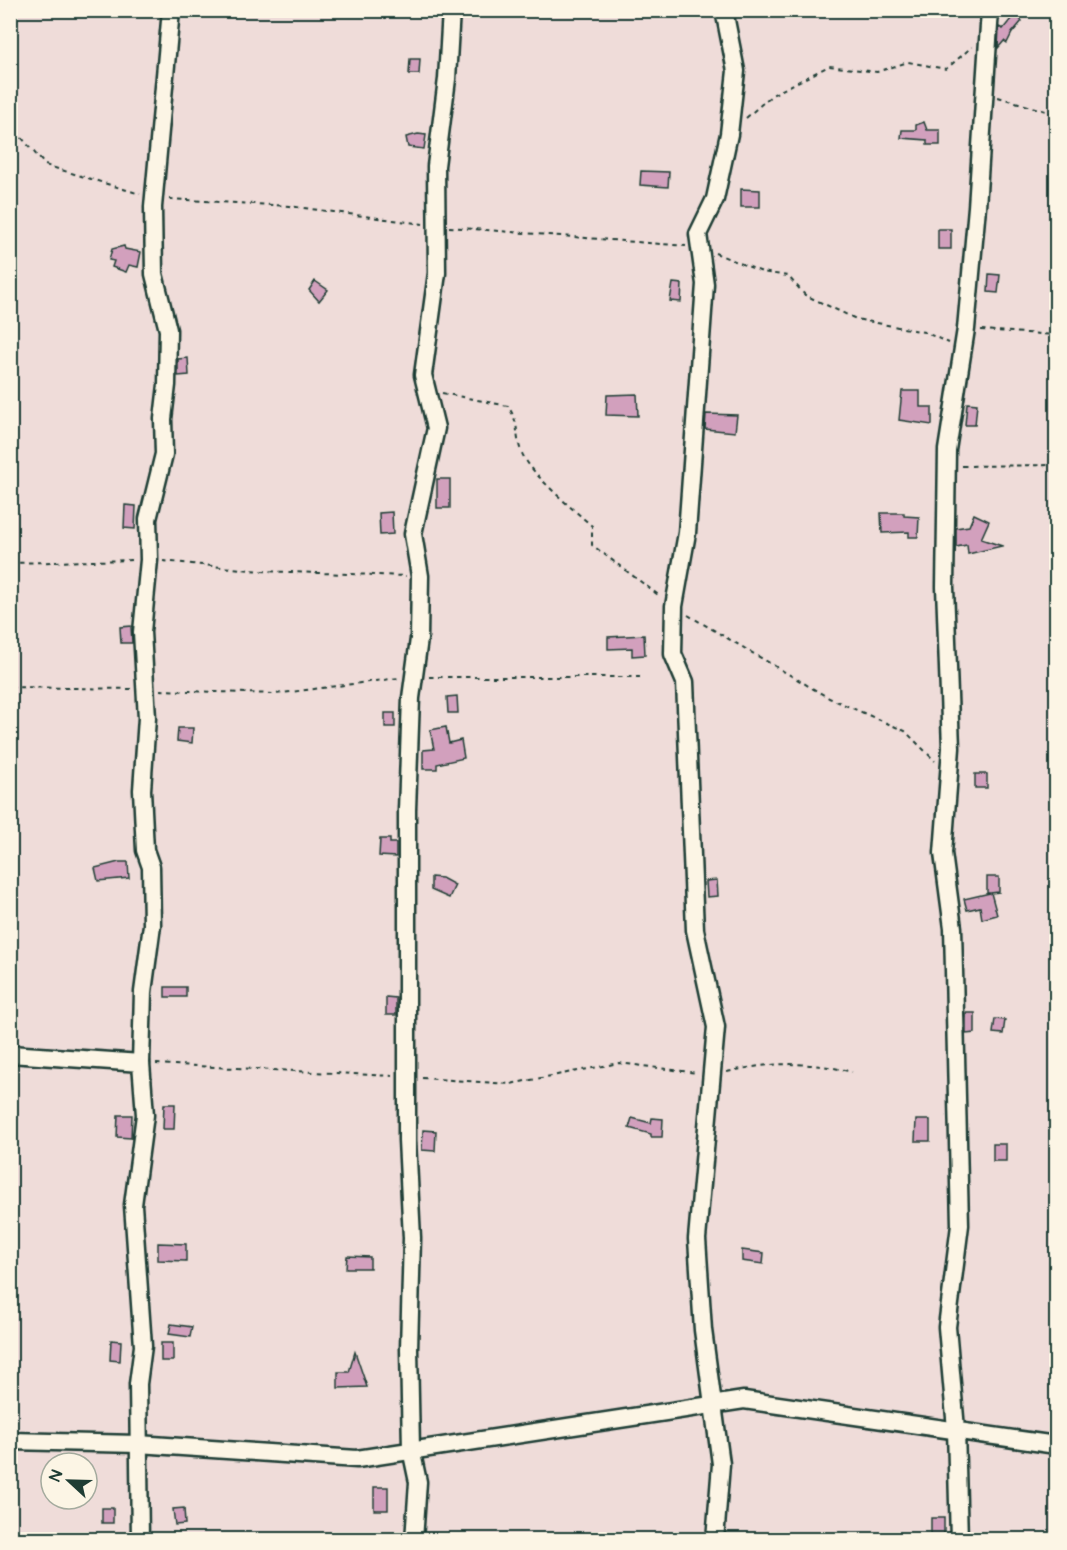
<svg xmlns="http://www.w3.org/2000/svg" width="1067" height="1550" viewBox="0 0 1067 1550" font-family="'Architects Daughter',sans-serif">
<style>
.building{fill:#d2a0bd;stroke:#1f3d34;stroke-width:1.5}
.lines{fill:none;stroke-linecap:round;stroke-linejoin:round}
.minor-casing{stroke:#1f3d34;stroke-width:21}
.path{stroke:#1f3d34;stroke-width:2;stroke-dasharray:4.5 4.5;stroke-linecap:butt}
.minor{stroke:#fcf5e5;stroke-width:16}
</style>
<rect width="100%" height="100%" fill="#efdcd9"/>
<filter id="ink" filterUnits="userSpaceOnUse"><feTurbulence type="fractalNoise" baseFrequency=".0167" numOctaves="2"/><feDisplacementMap in="SourceGraphic" scale="12" xChannelSelector="R" yChannelSelector="G"/><feConvolveMatrix kernelMatrix="1 2 1 2 8 2 1 2 1" color-interpolation-filters="sRGB"/></filter>
<g filter="url(#ink)">
<g class="building">
<polygon points="1015,14 1022,21 1012,33 1007,43 1004,41 998,48 999,27 1003,29"/>
<polygon points="410,59 420,59 419,74 409,74"/>
<polygon points="924,122 927,130 940,130 940,145 927,145 927,140 901,138 902,130 916,130 916,125"/>
<polygon points="418,134 426,135 424,149 408,147 406,137"/>
<polygon points="641,171 669,172 668,187 640,185"/>
<polygon points="741,189 760,190 760,207 741,207"/>
<rect x="938" y="229" width="13" height="20"/>
<polygon points="124,246 125,249 141,252 138,267 129,265 126,272 112,267 114,261 109,260 112,249"/>
<polygon points="989,274 1000,275 998,293 988,292"/>
<polygon points="315,281 328,290 319,301 309,290"/>
<polygon points="673,283 682,284 681,302 670,301"/>
<polygon points="188,358 189,375 178,376 178,359"/>
<polygon points="902,391 920,391 920,407 932,407 932,425 899,420"/>
<polygon points="637,394 638,416 606,415 607,395"/>
<polygon points="967,403 977,404 975,425 965,425"/>
<polygon points="706,414 737,415 735,432 705,429"/>
<rect x="437" y="479" width="13" height="29"/>
<polygon points="125,505 136,506 135,529 124,528"/>
<polygon points="392,512 393,534 380,535 379,513"/>
<polygon points="881,513 904,513 904,516 919,517 918,537 909,537 909,532 882,533"/>
<polygon points="974,514 989,521 981,539 1002,546 968,554 967,545 956,547 956,528 969,526"/>
<polygon points="131,626 132,643 121,643 120,627"/>
<polygon points="644,635 645,655 632,656 632,648 608,649 608,637"/>
<polygon points="457,696 458,713 448,713 447,697"/>
<rect x="385" y="713" width="10" height="14"/>
<polygon points="446,727 449,743 461,740 464,758 437,764 437,769 423,769 423,750 434,749 430,730"/>
<polygon points="178,728 193,728 192,743 177,741"/>
<rect x="975" y="774" width="12" height="14"/>
<polygon points="380,839 390,839 390,843 396,843 396,857 379,856"/>
<polygon points="119,862 128,862 129,878 98,881 95,868"/>
<polygon points="431,877 442,878 455,885 449,898 431,890"/>
<polygon points="987,877 999,877 999,892 991,893 997,915 982,919 980,907 967,910 964,899 990,893 987,893"/>
<polygon points="717,880 718,896 707,897 706,881"/>
<rect x="165" y="987" width="21" height="10"/>
<polygon points="386,997 396,998 396,1015 386,1015"/>
<polygon points="966,1013 975,1013 975,1033 966,1034"/>
<polygon points="995,1019 1005,1020 1003,1034 993,1033"/>
<polygon points="164,1104 175,1104 174,1129 163,1129"/>
<polygon points="118,1115 132,1115 131,1138 117,1137"/>
<polygon points="632,1118 651,1123 652,1118 663,1119 662,1137 651,1137 651,1134 629,1128"/>
<polygon points="916,1120 930,1120 930,1141 915,1141"/>
<polygon points="423,1130 436,1131 435,1151 422,1150"/>
<rect x="993" y="1144" width="13" height="17"/>
<polygon points="158,1243 186,1244 186,1261 158,1260"/>
<polygon points="742,1250 764,1253 763,1264 742,1261"/>
<polygon points="347,1256 370,1257 370,1268 346,1268"/>
<polygon points="171,1324 192,1327 190,1337 169,1334"/>
<polygon points="111,1340 121,1341 120,1361 110,1360"/>
<rect x="161" y="1343" width="12" height="18"/>
<polygon points="355,1352 367,1387 338,1388 338,1372 349,1372"/>
<rect x="374" y="1487" width="14" height="23"/>
<rect x="102" y="1508" width="11" height="15"/>
<polygon points="184,1508 185,1524 175,1525 173,1509"/>
<rect x="931" y="1518" width="13" height="18"/>
</g>
<g class="lines">
<g class="minor-casing">
<g id="minor">
<polyline points="10,1054 141,1063"/>
<polyline points="10,1441 138,1444 357,1459 744,1400 1056,1445"/>
<polyline points="140,1540 138,1384 143,1346 133,1205 145,1115 141,1063 143,992 152,925 151,867 145,850 142,790 147,718 142,632 149,560 148,519 164,454 163,419 167,385 168,330 154,274 153,207 171,10"/>
<polyline points="414,1540 418,1482 411,1449 409,1349 412,1238 407,1140 407,810 411,698 419,639 420,576 413,534 436,428 423,375 437,273 436,166 447,79 451,10"/>
<polyline points="715,1540 721,1464 703,1330 697,1239 716,1027 695,930 685,682 673,654 674,606 687,533 705,284 698,234 715,199 729,134 736,71 724,10"/>
<polyline points="959,1540 956,1429 947,1327 960,1225 953,928 943,853 951,748 945,587 947,450 966,329 977,207 990,10"/>
</g>
</g>
<g class="path">
<polyline points="998,97 1056,114"/>
<polyline points="746,118 772,95 829,66 877,72 908,62 946,69 972,47"/>
<polyline points="10,124 45,165 140,194"/>
<polyline points="169,199 289,206 423,224"/>
<polyline points="449,227 686,246"/>
<polyline points="715,253 762,272 788,276 805,295 856,319 924,332 949,343"/>
<polyline points="981,330 1056,335"/>
<path d="M442,393L508,406C521,427 514,431 521,451C529,473 573,509 592,526V545L661,597"/>
<polyline points="962,466 1056,465"/>
<polyline points="163,561 261,571 406,576"/>
<polyline points="10,563 134,560"/>
<polyline points="688,615 829,698 905,731 935,761"/>
<polyline points="429,677 640,677"/>
<polyline points="10,687 131,689"/>
<polyline points="160,690 275,694 399,678"/>
<polyline points="156,1064 393,1076"/>
<path d="M727,1072C770,1062 809,1061 852,1072"/>
<polyline points="422,1078 510,1084 619,1063 698,1073"/>
</g>
<use href="#minor" class="minor"/>
</g>
</g>
<rect width="1067" height="1550" fill="none" stroke="#fcf5e5" stroke-width="36"/>
<rect x="18" y="18" width="1031" height="1514" fill="none" stroke="#1f3d34" stroke-width="2" filter="url(#ink)"/>
<g transform="translate(69 1481) rotate(292)"><circle r="28" fill="#fcf5e5" stroke="#a4ab9e" stroke-width="1.5"/>
<path d="M0-4.5L10 22L0 15L-10 22Z" fill="#1f3d34"/>
<text y="-9" font-size="16" font-weight="bold" text-anchor="middle" fill="#1f3d34">N</text>
</g>
</svg>
